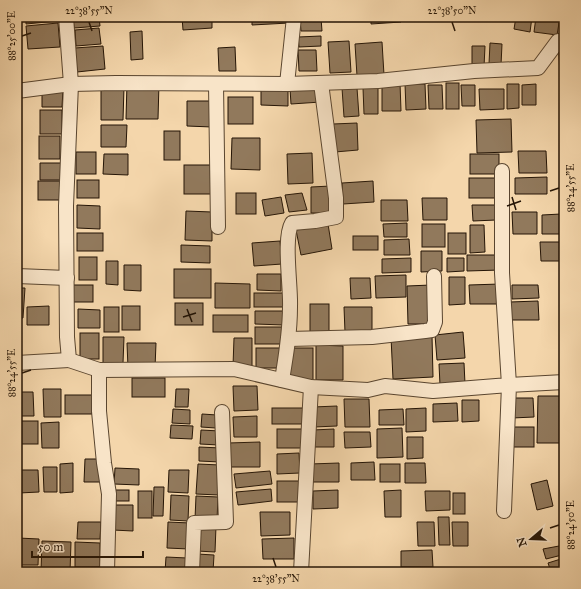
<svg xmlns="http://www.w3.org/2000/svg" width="581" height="589" viewBox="0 0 581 589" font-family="'IM FELL Great Primer',serif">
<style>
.building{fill:#91795c;stroke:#251506}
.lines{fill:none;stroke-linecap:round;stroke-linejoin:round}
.minor-casing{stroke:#59452f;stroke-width:16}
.minor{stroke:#f8e4c8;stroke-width:14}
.ticks{fill:none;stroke:#251506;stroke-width:1.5}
.neatline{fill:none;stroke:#251506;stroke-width:1.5}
.ticks-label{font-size:10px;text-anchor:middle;fill:#251506}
</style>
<rect width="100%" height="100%" fill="#f4d6ab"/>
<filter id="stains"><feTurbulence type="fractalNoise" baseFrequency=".005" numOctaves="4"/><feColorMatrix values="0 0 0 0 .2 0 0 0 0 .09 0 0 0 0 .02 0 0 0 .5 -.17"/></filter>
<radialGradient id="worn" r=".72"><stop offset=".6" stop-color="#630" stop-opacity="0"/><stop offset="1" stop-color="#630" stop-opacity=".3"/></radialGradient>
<g class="building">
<polygon points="26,17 57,17 57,21 26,24"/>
<polygon points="73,17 99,17 100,26 74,28"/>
<polygon points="148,17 172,17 172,18 148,20"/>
<polygon points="182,17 212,17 212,28 183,30"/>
<polygon points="252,17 289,17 289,23 252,25"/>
<polygon points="371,17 400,17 401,22 371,24"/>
<polygon points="516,17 532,17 530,32 514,29"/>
<polygon points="536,17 560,17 557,35 534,32"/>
<polygon points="321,18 322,31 301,31 300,19"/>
<polygon points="58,23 60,47 28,49 26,26"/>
<polygon points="99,28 101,44 76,46 75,30"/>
<polygon points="142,31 143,59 131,60 130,32"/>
<polygon points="321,36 321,46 299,47 298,37"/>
<polygon points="349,41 351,72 330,73 328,42"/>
<polygon points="382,42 384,75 357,76 355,44"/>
<polygon points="490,43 502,44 501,65 489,64"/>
<polygon points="103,46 105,69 77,72 75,48"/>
<polygon points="472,46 485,46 484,67 472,66"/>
<polygon points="235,47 236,71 219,71 218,48"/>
<polygon points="298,50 316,50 317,71 299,71"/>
<polygon points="559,52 564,52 564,79 560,79"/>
<polygon points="127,83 159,83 158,119 126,119"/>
<polygon points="400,83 401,111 382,111 382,84"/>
<rect x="446" y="83" width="13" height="26"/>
<polygon points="405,84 425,84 426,109 406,110"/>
<polygon points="507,84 519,84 519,108 507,109"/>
<polygon points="536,84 536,105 522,105 522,85"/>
<polygon points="428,85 442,85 443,109 429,109"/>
<polygon points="461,85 475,85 475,106 462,106"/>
<polygon points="101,87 124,87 123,120 101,120"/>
<polygon points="261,87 288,88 288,106 261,105"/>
<polygon points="320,88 321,102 291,104 290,89"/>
<polygon points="342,88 357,88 359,116 344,117"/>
<polygon points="363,88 378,88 378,114 364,114"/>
<polygon points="479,89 504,89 504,109 480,110"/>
<polygon points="42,90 63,90 62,107 42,107"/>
<rect x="228" y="97" width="25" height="27"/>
<polygon points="187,101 212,101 212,127 187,126"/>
<rect x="17" y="103" width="1" height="49"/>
<rect x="40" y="110" width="22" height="24"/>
<polygon points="511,119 512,152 477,153 476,120"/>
<polygon points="357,123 358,150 335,152 333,124"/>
<polygon points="101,125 127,125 126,147 101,147"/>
<rect x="164" y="131" width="16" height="29"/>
<rect x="39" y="136" width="21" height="23"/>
<polygon points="232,138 260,138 260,170 231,169"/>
<polygon points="518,151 546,151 547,173 519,173"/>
<rect x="76" y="152" width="20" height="22"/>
<polygon points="312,153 313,183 288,184 287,154"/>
<polygon points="104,154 128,154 128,175 103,174"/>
<rect x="470" y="154" width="29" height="20"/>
<polygon points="40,163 64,163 63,180 40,180"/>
<rect x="184" y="165" width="33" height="29"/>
<polygon points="547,177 547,194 515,194 515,178"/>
<rect x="469" y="178" width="26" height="20"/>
<rect x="77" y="180" width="22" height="18"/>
<rect x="38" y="181" width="23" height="19"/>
<polygon points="373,181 374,202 343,204 342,183"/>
<polygon points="331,186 331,213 311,213 311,187"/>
<rect x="236" y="193" width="20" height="21"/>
<polygon points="302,193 307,210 289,212 285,195"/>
<polygon points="281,197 284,213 265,216 262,200"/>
<polygon points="422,198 447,198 447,220 423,220"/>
<polygon points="381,200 407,200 408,221 381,221"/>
<polygon points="77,205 100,206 100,229 77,228"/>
<polygon points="472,205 496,205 496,220 473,221"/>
<polygon points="186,211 212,212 212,241 185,240"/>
<polygon points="512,212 537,212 537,234 513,234"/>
<polygon points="561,214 562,234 542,234 542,215"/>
<polygon points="407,223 407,237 384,237 383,224"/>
<polygon points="328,224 332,249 301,255 296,230"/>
<rect x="422" y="224" width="23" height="23"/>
<polygon points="470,225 484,225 485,252 470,253"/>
<rect x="77" y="233" width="26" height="18"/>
<rect x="448" y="233" width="18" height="21"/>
<rect x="353" y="236" width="25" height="14"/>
<polygon points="409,239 410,255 384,255 384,240"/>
<polygon points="280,241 282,264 254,266 252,243"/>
<polygon points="540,242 561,242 561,261 541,261"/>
<polygon points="181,245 210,246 210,263 181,262"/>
<polygon points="421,251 442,251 442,271 421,272"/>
<polygon points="467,255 500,255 500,270 467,271"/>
<rect x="79" y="257" width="18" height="23"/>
<polygon points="411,258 411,272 382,273 382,259"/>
<polygon points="447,258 464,258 464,271 447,272"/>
<polygon points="106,261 118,261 118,285 106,284"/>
<polygon points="124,265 141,265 141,291 124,290"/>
<rect x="174" y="269" width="37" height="29"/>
<polygon points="257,274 281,274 281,291 257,290"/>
<polygon points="406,275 406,297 376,298 375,276"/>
<polygon points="449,277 465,277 465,304 449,305"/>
<polygon points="350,278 370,278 371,298 351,299"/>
<polygon points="215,283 250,284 250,308 215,308"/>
<polygon points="500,284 501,304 470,304 469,285"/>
<rect x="72" y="285" width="21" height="17"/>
<polygon points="431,285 431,324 408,324 407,286"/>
<polygon points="512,285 538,285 539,298 512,299"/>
<polygon points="17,288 25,288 23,318 17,318"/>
<rect x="254" y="293" width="29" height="14"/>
<polygon points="538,301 539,320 510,320 510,302"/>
<rect x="175" y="303" width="28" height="22"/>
<rect x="310" y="304" width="19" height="28"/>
<polygon points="49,306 49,325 27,325 27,307"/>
<rect x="122" y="306" width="18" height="24"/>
<rect x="104" y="307" width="15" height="25"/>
<polygon points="344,307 372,307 372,332 345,332"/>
<polygon points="78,309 100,310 100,328 78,328"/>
<polygon points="255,311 284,311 284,325 255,324"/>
<rect x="213" y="315" width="35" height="17"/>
<rect x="255" y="327" width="30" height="17"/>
<polygon points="463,332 465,358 437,360 435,335"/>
<rect x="80" y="333" width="19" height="26"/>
<polygon points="432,336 433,377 393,379 391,337"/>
<polygon points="103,337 124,337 123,363 103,363"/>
<polygon points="234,338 252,338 252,366 233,366"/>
<polygon points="127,343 156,343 155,368 128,368"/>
<polygon points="316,345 343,346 343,380 316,380"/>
<rect x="256" y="348" width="25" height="20"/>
<rect x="290" y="348" width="23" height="32"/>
<polygon points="464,363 465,384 440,385 439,364"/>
<rect x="132" y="378" width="33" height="19"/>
<polygon points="233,386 257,386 258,410 234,411"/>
<polygon points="43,389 61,389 61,417 44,417"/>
<polygon points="176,389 189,389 188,407 175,407"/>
<polygon points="17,392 33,392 34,416 17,416"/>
<rect x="65" y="395" width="27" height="19"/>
<polygon points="538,396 561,396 561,443 537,443"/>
<polygon points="511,398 533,398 534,417 512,418"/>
<polygon points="344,399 369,399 370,427 345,427"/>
<polygon points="462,400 479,400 479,421 462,422"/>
<polygon points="457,403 458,421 433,422 433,404"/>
<polygon points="337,406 337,426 314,427 313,407"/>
<rect x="272" y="408" width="31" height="16"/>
<polygon points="426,408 426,431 406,432 406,409"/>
<polygon points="173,409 190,410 190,424 172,423"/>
<polygon points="403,409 404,425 379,425 379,410"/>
<polygon points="202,414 217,415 216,428 201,427"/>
<polygon points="257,416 257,437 234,437 233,417"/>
<rect x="17" y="421" width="21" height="23"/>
<polygon points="59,422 59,448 42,448 41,423"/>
<polygon points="171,425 193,426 192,439 170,438"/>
<rect x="513" y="427" width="21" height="20"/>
<polygon points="402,428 403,457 377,458 377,429"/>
<rect x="277" y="429" width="28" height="19"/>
<polygon points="334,429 334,447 314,447 313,430"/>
<polygon points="201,430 220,431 219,445 200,444"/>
<polygon points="344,432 370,432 371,447 345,448"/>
<polygon points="407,437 423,437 423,458 407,459"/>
<polygon points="260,442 260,467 228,467 228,443"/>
<polygon points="199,447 221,448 220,462 199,461"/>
<polygon points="299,453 300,473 277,474 277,454"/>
<polygon points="85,459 100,459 100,482 84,482"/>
<polygon points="374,462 375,480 351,480 351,463"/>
<polygon points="73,463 73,492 60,493 60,464"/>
<polygon points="339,463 339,482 311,482 310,464"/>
<polygon points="405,463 425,463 426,483 405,483"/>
<polygon points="198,464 220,465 219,495 196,494"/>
<rect x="380" y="464" width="20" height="18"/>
<polygon points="43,467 57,467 57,492 44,492"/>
<polygon points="115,468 139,469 139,485 114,484"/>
<polygon points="19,470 38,470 39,492 19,493"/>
<polygon points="169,470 189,470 188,493 168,492"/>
<polygon points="270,471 272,484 236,488 234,474"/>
<polygon points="547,480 553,506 537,510 531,484"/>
<rect x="277" y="481" width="25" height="21"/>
<polygon points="154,487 164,487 163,516 153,516"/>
<polygon points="271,489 272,501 238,505 236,492"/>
<rect x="113" y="490" width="16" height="11"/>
<polygon points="338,490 338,508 313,509 313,491"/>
<polygon points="401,490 401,517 385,517 384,491"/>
<rect x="138" y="491" width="14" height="27"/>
<polygon points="425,491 450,491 450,510 426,511"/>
<rect x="453" y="493" width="12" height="21"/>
<polygon points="171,495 189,496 188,521 170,520"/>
<polygon points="196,496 218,497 217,520 195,519"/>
<polygon points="114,505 133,505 133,531 113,530"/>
<polygon points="260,512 290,512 290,535 261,536"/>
<polygon points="438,517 449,517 450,545 439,545"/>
<polygon points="78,522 101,522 100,539 77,539"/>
<polygon points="168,522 190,523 189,549 167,548"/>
<polygon points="417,522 434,522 435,546 418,546"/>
<polygon points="452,522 468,522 468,546 453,546"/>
<polygon points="198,525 216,526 215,552 197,551"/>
<polygon points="18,538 39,539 38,565 18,565"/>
<polygon points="294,538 294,559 263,559 262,539"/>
<polygon points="42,541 71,542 70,572 41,572"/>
<polygon points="75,542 100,543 100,567 75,567"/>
<polygon points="559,546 562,555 546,559 543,549"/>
<polygon points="432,550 433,567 401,567 401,551"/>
<polygon points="197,554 214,555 213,572 197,572"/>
<polygon points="166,557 187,558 186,572 165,572"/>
<polygon points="564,558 564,572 551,572 548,563"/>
<polygon points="431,570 431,572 406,572 406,571"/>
</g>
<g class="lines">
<g class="minor-casing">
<g id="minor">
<polyline points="66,17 71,84 66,206 67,337 69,360 99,370 99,411 104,463 109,494 107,572"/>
<polyline points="216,84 218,227"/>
<polyline points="287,84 294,17"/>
<polyline points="17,91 71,84 116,83 287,84 378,81 474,71 538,68 558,41 564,41"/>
<polyline points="17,276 67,278"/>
<polyline points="288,339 372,337 425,331 432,330 435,322 434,276"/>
<polyline points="17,363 69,360"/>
<polyline points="99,370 234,369 311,387 368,390 385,386 433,391 509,385 502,273 502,171"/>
<path d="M282,380C286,356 290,332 290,307C291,287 283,238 292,223L315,221L336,217V198L321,83"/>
<polyline points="504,511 509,385 564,382"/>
<polyline points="192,572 194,523 226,522 222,412"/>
<polyline points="301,572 311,387"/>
</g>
</g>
<use href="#minor" class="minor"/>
</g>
<path class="ticks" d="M89,22L92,31M452,22L455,31M22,36L31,33M550,191L559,188M512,197L516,210M507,206L521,201M187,309L192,322M183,317L196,313M22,373L31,370M550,528L559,525M273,558L276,567"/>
<rect width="581" height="589" fill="none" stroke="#f4d6ab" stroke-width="44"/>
<g transform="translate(531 539) rotate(251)" stroke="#f8e4c8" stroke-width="3" paint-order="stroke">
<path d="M0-3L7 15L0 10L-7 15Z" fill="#251506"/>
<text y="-6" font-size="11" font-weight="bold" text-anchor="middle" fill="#251506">N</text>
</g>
<path d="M32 551v6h111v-6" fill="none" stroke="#251506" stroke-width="2"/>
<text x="38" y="551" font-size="12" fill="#251506" stroke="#f8e4c8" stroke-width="3" paint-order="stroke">50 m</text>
<rect x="22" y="22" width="537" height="545" class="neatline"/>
<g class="ticks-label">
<text x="89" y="14">22°38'55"N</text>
<text x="452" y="14">22°38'50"N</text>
<text transform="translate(11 36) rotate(-90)" y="4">88°25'00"E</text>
<text transform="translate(570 188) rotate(-90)" y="4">88°24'55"E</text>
<text transform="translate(11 373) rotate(-90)" y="4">88°24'55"E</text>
<text transform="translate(570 525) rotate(-90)" y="4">88°24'50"E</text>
<text x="276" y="582">22°38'55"N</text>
</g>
<rect width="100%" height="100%" filter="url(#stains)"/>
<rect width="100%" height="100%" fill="url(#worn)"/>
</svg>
